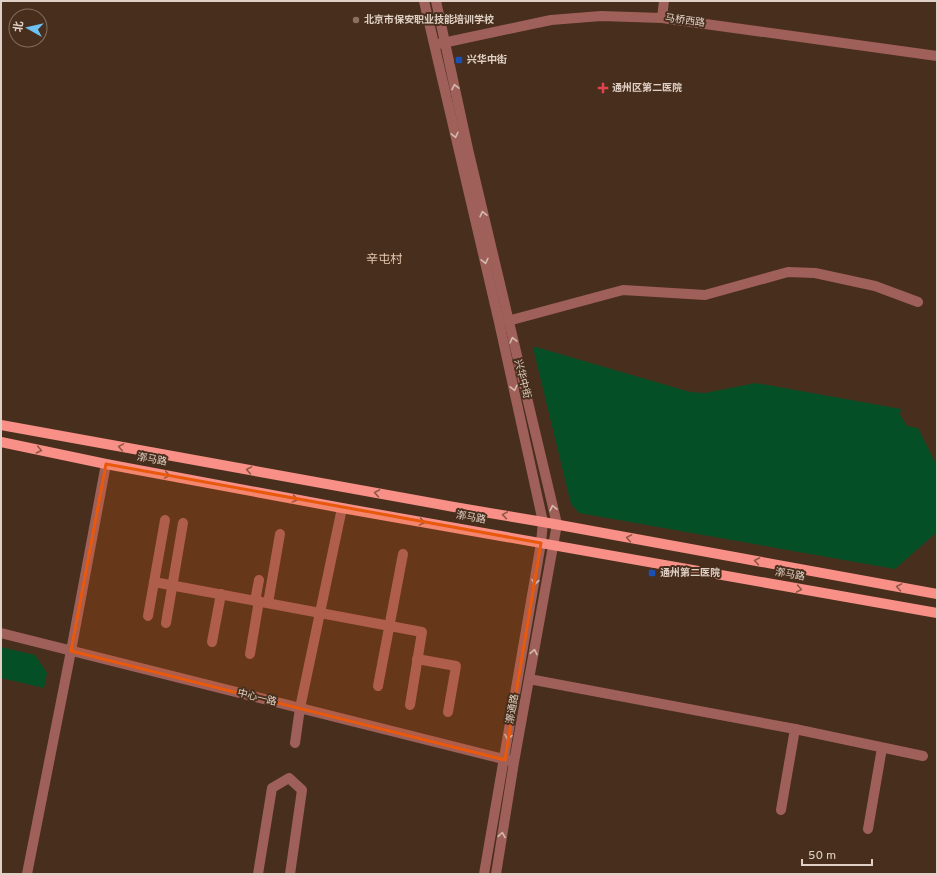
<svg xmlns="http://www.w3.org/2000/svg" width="938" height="875" viewBox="0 0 938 875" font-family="Overpass,'Noto Sans SC',sans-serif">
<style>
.green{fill:#054f26}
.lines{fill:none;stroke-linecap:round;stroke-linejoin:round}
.minor{stroke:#a0605a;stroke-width:10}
.major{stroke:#f89087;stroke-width:10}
.oneway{stroke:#d3bab0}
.oneway2{stroke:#8e5647}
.marked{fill:#e8590c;fill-opacity:0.2;stroke:#e8590c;stroke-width:3;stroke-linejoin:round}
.education-dot{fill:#8d6e63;stroke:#482f1d;stroke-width:1.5}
.transit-dot{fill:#1a4fb4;stroke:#482f1d;stroke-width:1.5}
.health-dot{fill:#e0444e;stroke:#482f1d;stroke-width:1.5}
.labels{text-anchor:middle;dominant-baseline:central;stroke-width:4;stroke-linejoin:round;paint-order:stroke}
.poi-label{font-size:10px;font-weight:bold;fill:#e0d0c5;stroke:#482f1d;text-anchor:start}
.street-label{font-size:10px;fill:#e0d0c5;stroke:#482f1d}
.quarter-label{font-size:12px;fill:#e8c8b2;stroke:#482f1d}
</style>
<rect width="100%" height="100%" fill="#482f1d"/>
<g class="green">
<polygon points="536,347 690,392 705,393 756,383 901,409 900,415 907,426 918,428 937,466 937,532 895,569 579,513 571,504 533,348"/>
<polygon points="1,647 35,655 47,673 44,688 1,678"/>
</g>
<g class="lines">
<g class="minor">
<polyline points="424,1 499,322 543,522 541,543 484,874"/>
<polyline points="436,1 468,149 557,524 514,762 496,874"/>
<polyline points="662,18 664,1"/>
<polyline points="438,44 551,20 601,16 662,18 937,56"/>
<polyline points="508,321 623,290 705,295 788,272 815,273 875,286 918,302"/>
<polyline points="154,582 422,632 410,705"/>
<polyline points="255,601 259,580"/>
<polyline points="268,603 280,534"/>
<polyline points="148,616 165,520"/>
<polyline points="166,623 183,523"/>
<polyline points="1,633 511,761"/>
<polyline points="212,642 221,594"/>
<polyline points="250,654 259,601"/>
<polyline points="417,659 456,666 448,712"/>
<polyline points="529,679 795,729 923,756"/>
<polyline points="378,686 403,554"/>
<polyline points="295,743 300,708 342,508"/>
<polyline points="781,810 795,729"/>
<polyline points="868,829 882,748"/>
<polyline points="27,874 71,651 106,464"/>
<polyline points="258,874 272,788 289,778 302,790 290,874"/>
</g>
<g class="major">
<polyline points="1,425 454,507 543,522 937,594"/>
<polyline points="1,442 106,464 342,508 937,613"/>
</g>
</g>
<defs><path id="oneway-chevron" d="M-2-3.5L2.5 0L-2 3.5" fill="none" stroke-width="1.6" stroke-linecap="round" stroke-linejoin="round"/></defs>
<g class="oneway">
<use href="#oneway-chevron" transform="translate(455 87) rotate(-102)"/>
<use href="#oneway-chevron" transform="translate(455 135) rotate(77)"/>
<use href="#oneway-chevron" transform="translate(483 214) rotate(-103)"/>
<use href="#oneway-chevron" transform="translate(485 261) rotate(77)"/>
<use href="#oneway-chevron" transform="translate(513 340) rotate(-104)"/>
<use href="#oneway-chevron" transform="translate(514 388) rotate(77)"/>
<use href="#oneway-chevron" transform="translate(553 508) rotate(-103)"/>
<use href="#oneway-chevron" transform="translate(535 582) rotate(100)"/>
<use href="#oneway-chevron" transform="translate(534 652) rotate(-79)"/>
<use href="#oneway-chevron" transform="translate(508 737) rotate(100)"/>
<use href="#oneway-chevron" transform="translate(502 835) rotate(-81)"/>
</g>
<g class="oneway2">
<use href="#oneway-chevron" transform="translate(121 447) rotate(-170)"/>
<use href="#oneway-chevron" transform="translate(39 450) rotate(12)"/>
<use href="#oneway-chevron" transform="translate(249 470) rotate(-170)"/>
<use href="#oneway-chevron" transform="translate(167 475) rotate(10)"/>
<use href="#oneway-chevron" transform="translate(377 493) rotate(-170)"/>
<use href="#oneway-chevron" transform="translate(295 499) rotate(10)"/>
<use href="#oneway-chevron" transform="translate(505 515) rotate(-171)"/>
<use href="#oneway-chevron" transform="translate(422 522) rotate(10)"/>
<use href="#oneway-chevron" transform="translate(629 538) rotate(-170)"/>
<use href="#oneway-chevron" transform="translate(757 561) rotate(-170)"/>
<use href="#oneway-chevron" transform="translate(899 587) rotate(-170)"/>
<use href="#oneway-chevron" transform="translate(799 589) rotate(10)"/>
</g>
<path class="marked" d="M106,464L541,543L505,760L71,651Z"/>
<circle class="education-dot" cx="356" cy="20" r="4"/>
<g class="transit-dot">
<rect x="455" y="56" width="8" height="8" rx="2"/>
<rect x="648" y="569" width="8" height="8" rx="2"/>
</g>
<path class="health-dot" d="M601 82h4v4h4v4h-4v4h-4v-4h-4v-4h4z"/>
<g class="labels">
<g class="poi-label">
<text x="364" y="20">北京市保安职业技能培训学校</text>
<text x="467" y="60">兴华中街</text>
<text x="612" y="88">通州区第二医院</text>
<text x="660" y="573">通州第二医院</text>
</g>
<g class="street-label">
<text transform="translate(685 21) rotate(8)">马桥西路</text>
<text transform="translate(522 379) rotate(76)">兴华中街</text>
<text transform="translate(152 460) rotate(10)">漷马路</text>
<text transform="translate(471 518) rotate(10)">漷马路</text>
<text transform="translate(790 575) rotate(10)">漷马路</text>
<text transform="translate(257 698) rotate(14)">中心一路</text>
<text transform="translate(513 709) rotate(-80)">漷通路</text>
</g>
<g class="quarter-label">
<text x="384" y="260">辛屯村</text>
</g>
</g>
<rect width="938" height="875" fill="none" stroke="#e0d0c5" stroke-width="4"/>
<g transform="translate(28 28) rotate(278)"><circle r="19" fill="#482f1d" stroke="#856f60"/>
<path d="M0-3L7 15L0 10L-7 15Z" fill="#6ec2f3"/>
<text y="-6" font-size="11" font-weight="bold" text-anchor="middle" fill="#e0d0c5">北</text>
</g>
<path d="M802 859v6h70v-6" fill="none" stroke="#e0d0c5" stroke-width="2"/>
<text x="808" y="859" font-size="12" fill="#e0d0c5" stroke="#482f1d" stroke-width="3" paint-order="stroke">50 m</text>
</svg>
